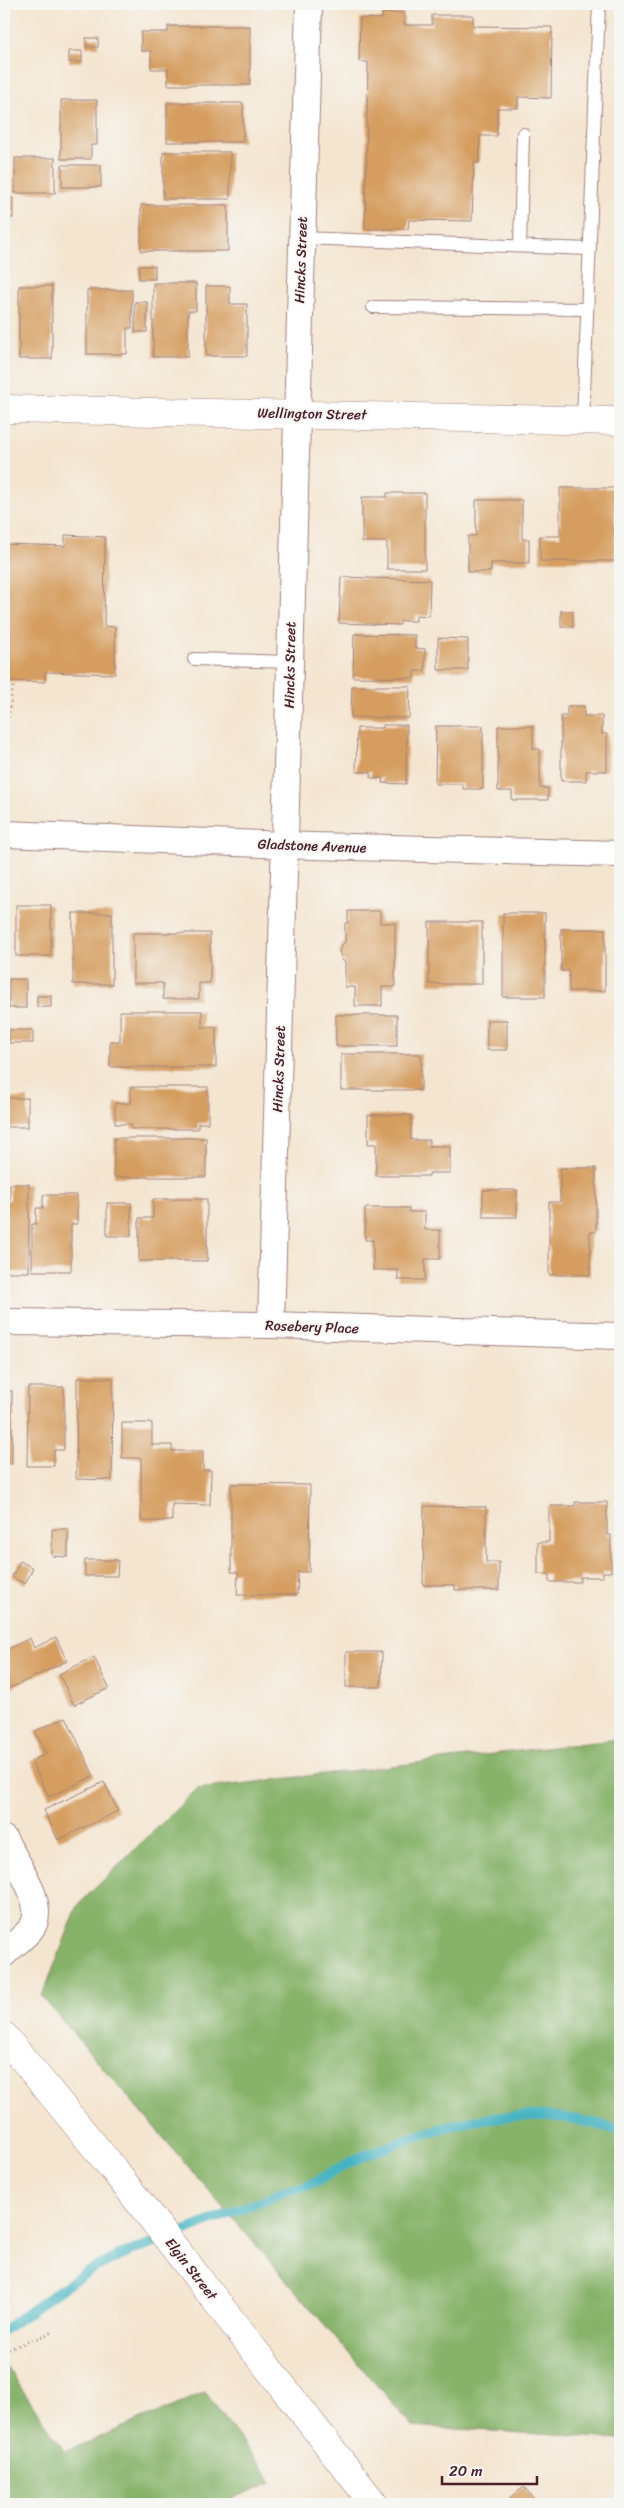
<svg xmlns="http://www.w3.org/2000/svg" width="624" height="2508" viewBox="0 0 624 2508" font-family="Sriracha,sans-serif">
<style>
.forest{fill:#86b269;stroke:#68684a}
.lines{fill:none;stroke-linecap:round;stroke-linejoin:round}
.stream{stroke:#45b3c2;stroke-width:10}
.building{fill:#d59d5f}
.service-casing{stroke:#9f827e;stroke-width:14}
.minor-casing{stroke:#9f827e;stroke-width:28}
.tertiary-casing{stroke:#9f827e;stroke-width:29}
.path{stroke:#9f827e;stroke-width:3;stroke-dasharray:1 4;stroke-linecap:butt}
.service{stroke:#fff;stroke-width:12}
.minor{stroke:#fff;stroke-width:26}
.tertiary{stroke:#fff;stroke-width:28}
.labels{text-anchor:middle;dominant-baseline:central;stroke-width:4;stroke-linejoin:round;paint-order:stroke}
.street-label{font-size:14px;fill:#4a1f2b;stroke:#f6f6f2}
</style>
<rect width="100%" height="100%" fill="#f6f6f2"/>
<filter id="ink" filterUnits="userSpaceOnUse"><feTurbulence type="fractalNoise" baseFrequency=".02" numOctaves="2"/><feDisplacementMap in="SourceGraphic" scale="10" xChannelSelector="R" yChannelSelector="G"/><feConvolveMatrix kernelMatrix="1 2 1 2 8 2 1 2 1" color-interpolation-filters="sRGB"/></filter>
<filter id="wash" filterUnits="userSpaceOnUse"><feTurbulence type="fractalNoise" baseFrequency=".0096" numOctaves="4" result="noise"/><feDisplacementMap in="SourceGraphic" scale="20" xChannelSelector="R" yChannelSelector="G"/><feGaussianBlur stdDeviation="1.12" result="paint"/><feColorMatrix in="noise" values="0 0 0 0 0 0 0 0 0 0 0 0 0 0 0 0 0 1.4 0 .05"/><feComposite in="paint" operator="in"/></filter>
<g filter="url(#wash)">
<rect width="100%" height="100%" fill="#f4e5d0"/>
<g class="forest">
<polygon points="620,1739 620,2439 412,2426 42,1997 78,1905 197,1789"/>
<polygon points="6,2366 65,2452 205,2392 272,2482 218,2504 4,2504 4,2367"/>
</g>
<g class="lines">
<path class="stream" d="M4,2330C48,2299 94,2260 147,2246L291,2189C311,2189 339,2166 359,2158C428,2131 481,2110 557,2117C578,2118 600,2126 620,2130"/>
</g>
<g id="blocks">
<g class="building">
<polygon points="382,13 404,13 404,25 432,25 432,15 473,15 473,26 552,27 551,98 518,97 518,108 497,108 497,136 480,136 479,163 474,163 472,221 409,220 408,229 365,229 368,62 359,62 360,18 382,19"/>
<polygon points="168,26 250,26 250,85 168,85 168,69 151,69 151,51 141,51 141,32 168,32"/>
<rect x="86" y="38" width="12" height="9"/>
<rect x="69" y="51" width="13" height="11"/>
<polygon points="61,100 97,100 97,145 91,145 91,159 61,159"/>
<rect x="167" y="103" width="76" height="39"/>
<rect x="163" y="152" width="67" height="47"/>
<rect x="15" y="158" width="40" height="35"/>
<rect x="62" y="165" width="39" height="22"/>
<rect x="4" y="198" width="9" height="20"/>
<rect x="141" y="205" width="87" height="46"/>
<rect x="139" y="266" width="16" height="13"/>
<polygon points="153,283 196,283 196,311 188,311 188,357 153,357"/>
<rect x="19" y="286" width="33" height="73"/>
<polygon points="206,286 230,286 230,304 247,304 247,356 206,356"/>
<polygon points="87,290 132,290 132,328 127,328 127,354 87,354"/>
<rect x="135" y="302" width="12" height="30"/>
<polygon points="560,488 615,488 615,561 540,561 540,536 560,536"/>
<polygon points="387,493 425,493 425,569 387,569 387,542 362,542 362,497 387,497"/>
<polygon points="476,500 522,500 522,539 529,539 529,563 491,563 491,572 468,572 468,536 476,536"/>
<polygon points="65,535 105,537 104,626 115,627 115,674 45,672 45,682 4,681 4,544 65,546"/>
<polygon points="341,577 430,580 429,616 416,615 416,621 400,621 400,625 339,623"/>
<rect x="561" y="611" width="12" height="16"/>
<polygon points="354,634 415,635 415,648 425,649 425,671 414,671 414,678 353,677"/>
<polygon points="438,638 468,639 468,670 438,670"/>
<polygon points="352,686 410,686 409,718 351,717"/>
<polygon points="567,706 584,706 584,716 602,716 602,734 607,734 607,771 586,771 586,781 561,781 561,716 567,716"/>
<polygon points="383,725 407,725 406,784 382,783 383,778 371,778 371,772 356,772 357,728 383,728"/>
<polygon points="436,726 483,726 483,789 463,789 463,784 435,784"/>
<polygon points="498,726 533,726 533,749 540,749 540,788 548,788 548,800 512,800 512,791 498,791"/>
<rect x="16" y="905" width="35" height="51"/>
<polygon points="348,911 380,911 380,923 395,923 395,987 382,987 382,1006 355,1006 355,987 345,987 345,962 342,960 339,951 342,945 345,942 345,923 348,923"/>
<rect x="73" y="913" width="39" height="71"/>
<rect x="503" y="913" width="42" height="84"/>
<rect x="429" y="922" width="53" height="62"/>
<polygon points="561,929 605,929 605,991 569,991 569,971 561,971"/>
<polygon points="133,933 210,933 210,983 199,983 199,999 163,999 163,983 133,983"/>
<rect x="9" y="979" width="17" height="29"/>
<rect x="37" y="996" width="14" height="11"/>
<polygon points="120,1011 202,1011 202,1027 216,1027 216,1067 110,1067 110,1041 120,1041"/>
<rect x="336" y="1015" width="61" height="31"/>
<rect x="487" y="1020" width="20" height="30"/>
<rect x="9" y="1030" width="24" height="13"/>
<rect x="341" y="1054" width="80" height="36"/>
<polygon points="131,1087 208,1087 208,1123 198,1123 198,1129 131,1129 131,1124 115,1124 115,1103 131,1103"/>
<rect x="4" y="1098" width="24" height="29"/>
<polygon points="368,1115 411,1115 411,1140 429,1140 429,1146 450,1146 450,1173 429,1173 429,1176 376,1176 376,1144 368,1144"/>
<rect x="114" y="1138" width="92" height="39"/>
<polygon points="560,1168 596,1168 596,1232 590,1232 590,1275 549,1275 549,1202 560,1202"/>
<polygon points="10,1184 29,1184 29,1272 4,1272 4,1200 10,1200"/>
<rect x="483" y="1190" width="34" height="27"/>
<polygon points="43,1195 77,1195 77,1224 71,1224 71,1271 32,1271 32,1224 36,1224 36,1208 43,1208"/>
<polygon points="153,1199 207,1199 207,1261 139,1261 139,1218 153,1218"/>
<rect x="107" y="1203" width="24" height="33"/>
<polygon points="365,1208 409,1208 409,1212 425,1212 425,1230 440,1230 440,1259 425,1259 425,1280 398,1280 398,1270 373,1270 373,1240 365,1240"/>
<polygon points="77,1378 113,1378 112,1480 76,1479"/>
<polygon points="28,1387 64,1387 64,1450 54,1450 54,1466 27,1466"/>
<rect x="4" y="1391" width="8" height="73"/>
<polygon points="122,1423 152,1423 152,1445 172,1445 172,1451 203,1451 203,1470 211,1470 210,1505 172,1504 172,1521 141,1521 141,1458 122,1458"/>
<polygon points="231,1484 310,1485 309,1572 298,1572 297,1595 237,1595 238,1572 231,1572"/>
<polygon points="575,1502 607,1502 607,1535 611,1535 611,1572 603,1572 603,1577 580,1577 580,1582 549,1582 549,1574 538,1574 538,1542 549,1542 549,1506 575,1506"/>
<polygon points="424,1506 486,1507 486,1562 499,1562 499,1590 455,1590 455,1585 423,1585"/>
<polygon points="52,1529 68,1529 68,1557 52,1556"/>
<polygon points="85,1560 118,1560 117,1576 85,1576"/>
<polygon points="20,1561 33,1568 25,1584 12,1577"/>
<polygon points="56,1637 67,1661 4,1691 4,1651 30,1638 34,1648"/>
<polygon points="346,1652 382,1652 381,1687 346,1687"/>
<polygon points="94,1657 109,1688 74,1705 59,1674"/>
<polygon points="66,1717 94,1776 49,1797 31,1761 46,1754 35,1731"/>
<polygon points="104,1782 118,1811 58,1840 44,1810"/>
<polygon points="524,2487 538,2504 502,2504"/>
</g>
</g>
</g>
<g filter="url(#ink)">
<use href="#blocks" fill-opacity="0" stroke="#9f827e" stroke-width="1"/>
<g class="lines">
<g class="service-casing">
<g id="service">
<polyline points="302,238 590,249"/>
<polyline points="520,246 523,134"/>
<polyline points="373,307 587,309"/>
<polyline points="583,420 599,4"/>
<polyline points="194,659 290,662"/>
</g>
</g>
<g class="minor-casing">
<g id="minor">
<polyline points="4,834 312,846 620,854"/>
<polyline points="4,1322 271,1325 620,1336"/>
<polyline points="271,1325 309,4"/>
<path d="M4,1839C15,1861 50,1908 30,1930C22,1939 12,1946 4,1954"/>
</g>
</g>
<g class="tertiary-casing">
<g id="tertiary">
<polyline points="4,409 620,421"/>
<polyline points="4,2036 114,2170 374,2504"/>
</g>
</g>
<g class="path">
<polyline points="4,742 14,681"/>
<polyline points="4,2351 53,2332"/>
</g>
<use href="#service" class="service"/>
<use href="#minor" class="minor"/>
<use href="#tertiary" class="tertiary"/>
</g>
</g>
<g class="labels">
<g class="street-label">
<text transform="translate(301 260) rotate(-88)">Hincks Street</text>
<text transform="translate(312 414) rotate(1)">Wellington Street</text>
<text transform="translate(290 665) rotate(-89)">Hincks Street</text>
<text transform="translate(312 846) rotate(2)">Gladstone Avenue</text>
<text transform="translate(279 1069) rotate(-88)">Hincks Street</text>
<text transform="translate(312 1327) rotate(2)">Rosebery Place</text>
<text transform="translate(191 2269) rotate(52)">Elgin Street</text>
</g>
</g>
<rect width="624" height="2508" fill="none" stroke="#f6f6f2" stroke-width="20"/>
<path d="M442 2476v8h95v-8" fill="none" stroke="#4a1f2b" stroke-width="2.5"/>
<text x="449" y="2476" font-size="15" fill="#4a1f2b" stroke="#f6f6f2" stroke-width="4" paint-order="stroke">20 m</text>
</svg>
